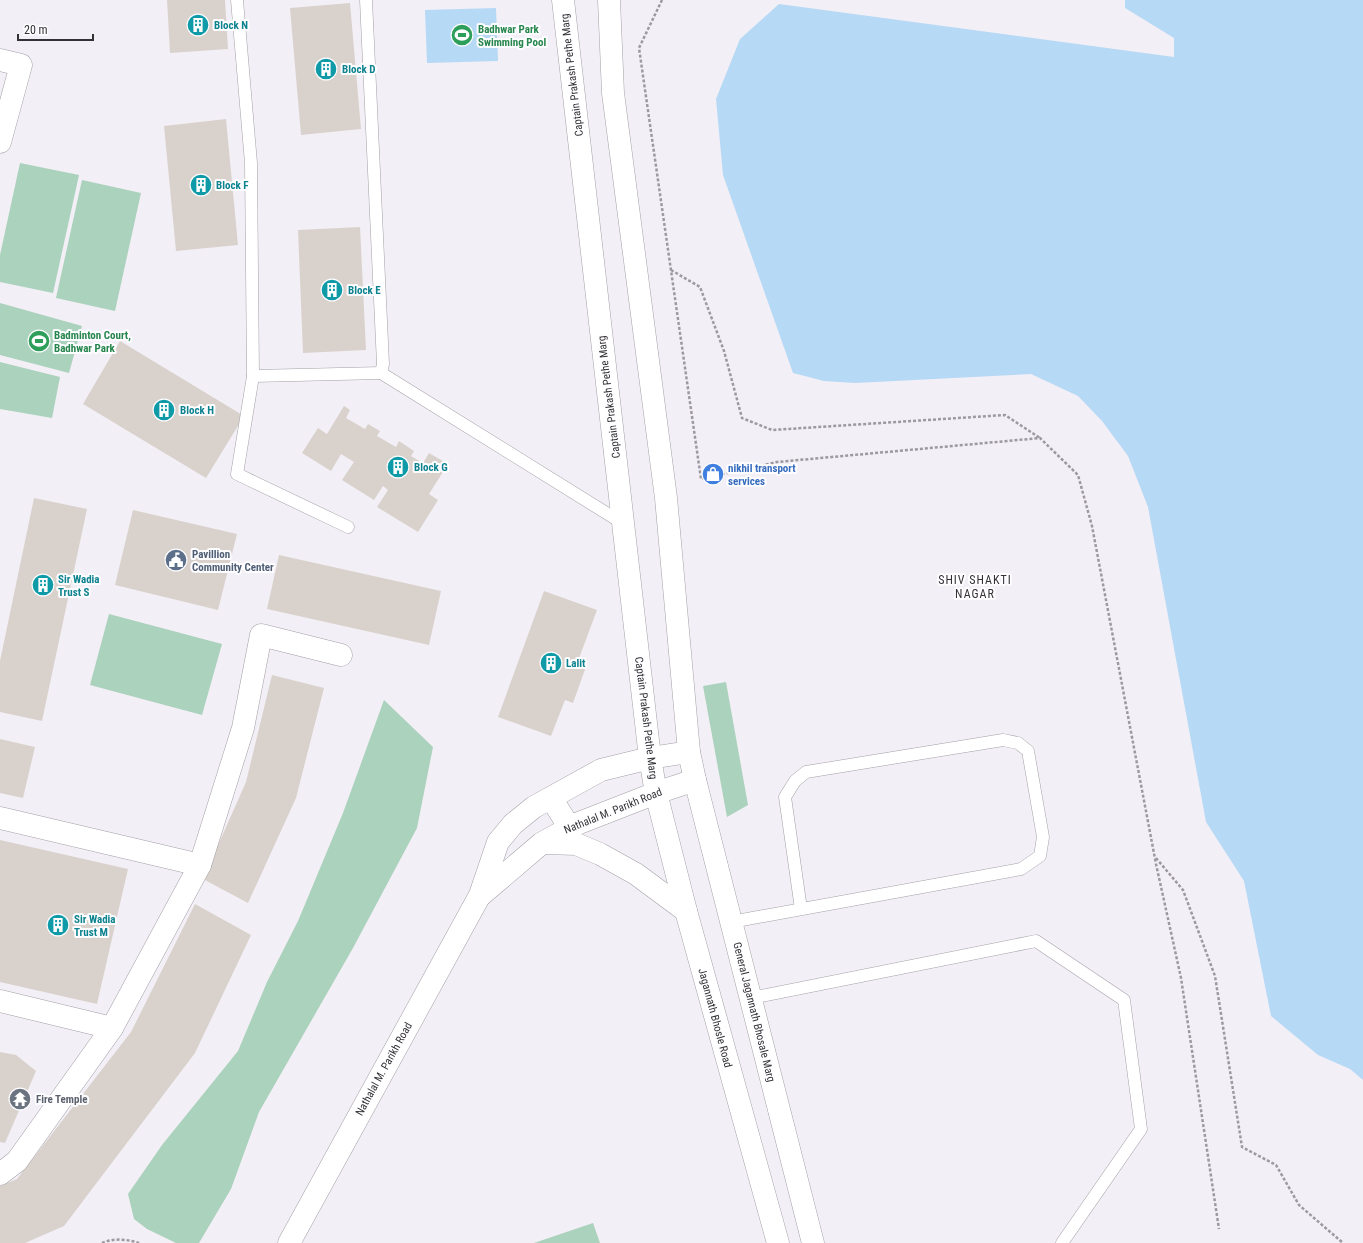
<svg xmlns="http://www.w3.org/2000/svg" width="1363" height="1243" viewBox="0 0 1363 1243" font-family="'Roboto Condensed',sans-serif">
<style>
.green{fill:#abd2bc}
.water{fill:#b6d9f5}
.building{fill:#d9d2cc}
.lines{fill:none;stroke-linecap:round;stroke-linejoin:round}
.service-casing{stroke:#a4a0a7;stroke-width:13}
.minor-casing{stroke:#a4a0a7;stroke-width:23}
.tertiary-casing{stroke:#a4a0a7;stroke-width:23}
.secondary-casing{stroke:#a4a0a7;stroke-width:23}
.path{stroke:#9c999f;stroke-width:2.5;stroke-dasharray:3 2;stroke-linecap:butt}
.service{stroke:#fff;stroke-width:12}
.minor{stroke:#fff;stroke-width:22}
.tertiary{stroke:#fff;stroke-width:22}
.secondary{stroke:#fff;stroke-width:22}
.labels{text-anchor:middle;dominant-baseline:central;stroke-width:4;stroke-linejoin:round;paint-order:stroke}
.culture-label{font-size:11px;font-weight:bold;fill:#0d838f;stroke:#fefdff;text-anchor:start}
.leisure-label{font-size:11px;font-weight:bold;fill:#27864d;stroke:#fefdff;text-anchor:start}
.street-label{font-size:11px;fill:#333134;stroke:#fefdff}
.shop-label{font-size:11px;font-weight:bold;fill:#366cbe;stroke:#fefdff;text-anchor:start}
.service-label{font-size:11px;font-weight:bold;fill:#4e5e75;stroke:#fefdff;text-anchor:start}
.worship-label{font-size:11px;font-weight:bold;fill:#5b616d;stroke:#fefdff;text-anchor:start}
.neighbourhood-label{font-size:12px;letter-spacing:1px;fill:#333134;stroke:#fefdff}
</style>
<rect width="100%" height="100%" fill="#f3eff6"/>
<g class="green">
<polygon points="20,163 79,175 53,293 0,282 0,255"/>
<polygon points="82,180 141,193 115,311 56,298"/>
<polygon points="0,303 82,326 69,373 0,355"/>
<polygon points="0,362 60,377 52,418 0,409"/>
<polygon points="109,614 222,644 202,715 90,685"/>
<polygon points="726,682 748,805 727,817 703,686"/>
<polygon points="384,700 433,747 417,828 353,948 259,1112 231,1189 199,1243 176,1243 147,1229 134,1219 128,1194 162,1145 238,1051 267,982 298,921 343,813"/>
<polygon points="593,1223 600,1243 534,1243"/>
</g>
<g class="water">
<polygon points="1125,0 1363,0 1363,1080 1350,1069 1318,1055 1271,1016 1244,881 1206,822 1148,507 1128,456 1102,421 1078,396 1031,374 855,383 824,381 793,373 723,175 716,99 740,39 779,4 1174,57 1174,38 1125,8"/>
<polygon points="496,8 498,61 427,63 425,10"/>
</g>
<g class="building">
<polygon points="167,0 225,0 228,49 170,53"/>
<polygon points="350,3 361,129 301,135 290,8"/>
<polygon points="226,119 238,245 176,251 164,126"/>
<polygon points="360,227 366,350 303,353 298,230"/>
<polygon points="120,341 244,416 206,478 83,404"/>
<polygon points="344,406 350,410 346,418 365,429 368,424 380,431 377,436 396,447 399,441 414,451 411,456 423,463 429,453 448,464 429,494 438,500 418,532 377,507 388,490 383,486 374,500 342,480 354,462 341,454 331,471 302,453 318,428 327,434"/>
<polygon points="34,498 87,509 42,721 0,712 0,661"/>
<polygon points="133,510 237,534 218,610 115,585"/>
<polygon points="279,555 441,591 429,645 267,609"/>
<polygon points="544,591 597,610 578,661 587,664 573,703 565,700 551,736 498,717"/>
<polygon points="272,675 324,688 296,798 248,903 203,879 246,782"/>
<polygon points="0,739 35,747 23,798 0,793"/>
<polygon points="0,840 128,869 97,1004 0,982"/>
<polygon points="195,904 251,935 195,1053 64,1226 25,1243 0,1243 0,1186 17,1179 131,1032"/>
<polygon points="0,1052 16,1055 36,1071 5,1143 0,1142"/>
</g>
<g class="lines">
<g class="service-casing">
<g id="service">
<polyline points="237,0 251,163 253,376 381,373"/>
<polyline points="366,0 383,364 381,373 624,524"/>
<polyline points="253,376 237,474 348,527"/>
<polyline points="731,922 1021,869 1040,856 1043,837 1028,751 1018,743 1003,740 806,772 795,781 785,797 801,909"/>
<polyline points="751,998 1036,941 1124,1000 1141,1129 1062,1243"/>
</g>
</g>
<g class="minor-casing">
<g id="minor">
<polyline points="0,60 21,65 0,142"/>
<polyline points="0,818 200,865"/>
<polyline points="0,1001 112,1028"/>
<polyline points="0,1174 17,1161 112,1028 200,865 243,728 261,635 341,655"/>
</g>
</g>
<g class="tertiary-casing">
<g id="tertiary">
<polyline points="551,798 570,828"/>
<polyline points="545,843 576,844 600,854 636,874 686,911"/>
<polyline points="481,895 542,843 579,823 656,793 695,780"/>
<polyline points="289,1243 480,895 498,842 513,824 534,807 601,770 650,758 689,752"/>
</g>
</g>
<g class="secondary-casing">
<g id="secondary">
<polyline points="563,0 650,758 656,793 686,911 778,1243"/>
<polyline points="609,0 613,93 666,498 689,752 695,780 813,1243"/>
</g>
</g>
<g class="path">
<polyline points="662,0 639,48 701,479 777,462 1040,438 1078,475 1092,526 1156,864 1181,978 1219,1229"/>
<polyline points="671,270 700,287 724,351 742,418 772,430 1005,415 1040,438"/>
<polyline points="1156,858 1183,890 1215,976 1242,1147 1276,1165 1299,1205 1343,1243"/>
<path d="M102,1243C113,1238 127,1239 139,1243"/>
</g>
<use href="#service" class="service"/>
<use href="#minor" class="minor"/>
<use href="#tertiary" class="tertiary"/>
<use href="#secondary" class="secondary"/>
</g>
<defs>
<g id="building-disc" transform="scale(1.15)"><circle r="9.5" fill="#0f9aa8" stroke="#fefdff"/><path d="M-4-6H4V6H1V3H-1V6H-4ZM-2.5-4.3h1.7v1.8h-1.7ZM.8-4.3h1.7v1.8H.8ZM-2.5-1h1.7V.8h-1.7ZM.8-1h1.7V.8H.8Z" fill="#fff"/></g>
<g id="stadium-disc" transform="scale(1.15)"><circle r="9.5" fill="#2e9e5b" stroke="#fefdff"/><path d="M0-5a6.5 5 0 1 0 0 10a6.5 5 0 1 0 0-10ZM-3.5-1.8h7v3.6h-7Z" fill="#fff"/></g>
<g id="shop-disc" transform="scale(1.15)"><circle r="9.5" fill="#3f7fe0" stroke="#fefdff"/><path d="M-5-2.5h2.3a2.7 3.5 0 0 1 5.4 0H5L5.5 6h-11ZM-1.5-2.5h3a1.5 2.3 0 0 0-3 0Z" fill="#fff"/></g>
<g id="civic-disc" transform="scale(1.15)"><circle r="9.5" fill="#5c6f8a" stroke="#fefdff"/><path d="M-.6-6.5H3V-4.5H.6V-3L4-1V1h2V6H-6V1h2V-1L-.6-3ZM-1.2 2.5V6h2.4V2.5Z" fill="#fff"/></g>
<g id="temple-disc" transform="scale(1.15)"><circle r="9.5" fill="#6b7280" stroke="#fefdff"/><path d="M0-6L5-2H3V0L6.5 2.5H4V6H1.5V3h-3V6H-4V2.5H-6.5L-3 0V-2H-5Z" fill="#fff"/></g>
</defs>
<g fill-rule="evenodd">
<use href="#building-disc" x="198" y="25"/>
<use href="#stadium-disc" x="462" y="35"/>
<use href="#building-disc" x="326" y="69"/>
<use href="#building-disc" x="201" y="185"/>
<use href="#building-disc" x="332" y="290"/>
<use href="#stadium-disc" x="39" y="341"/>
<use href="#building-disc" x="164" y="410"/>
<use href="#building-disc" x="398" y="467"/>
<use href="#shop-disc" x="713" y="474"/>
<use href="#civic-disc" x="176" y="560"/>
<use href="#building-disc" x="43" y="585"/>
<use href="#building-disc" x="551" y="663"/>
<use href="#building-disc" x="58" y="925"/>
<use href="#temple-disc" x="20" y="1099"/>
</g>
<g class="labels">
<g class="culture-label">
<text x="214" y="25">Block N</text>
<text x="342" y="69">Block D</text>
<text x="216" y="185">Block F</text>
<text x="348" y="290">Block E</text>
<text x="180" y="410">Block H</text>
<text x="414" y="467">Block G</text>
<text x="58" y="579">Sir Wadia<tspan x="58" dy="13">Trust S</tspan></text>
<text x="566" y="663">Lalit</text>
<text x="74" y="919">Sir Wadia<tspan x="74" dy="13">Trust M</tspan></text>
</g>
<g class="leisure-label">
<text x="478" y="29">Badhwar Park<tspan x="478" dy="13">Swimming Pool</tspan></text>
<text x="54" y="335">Badminton Court,<tspan x="54" dy="13">Badhwar Park</tspan></text>
</g>
<g class="street-label">
<text transform="translate(572 75) rotate(-97)">Captain Prakash Pethe Marg</text>
<text transform="translate(609 397) rotate(-97)">Captain Prakash Pethe Marg</text>
<text transform="translate(646 718) rotate(83)">Captain Prakash Pethe Marg</text>
<text transform="translate(613 811) rotate(-22)">Nathalal M. Parikh Road</text>
<text transform="translate(754 1012) rotate(76)">General Jagannath Bhosale Marg</text>
<text transform="translate(715 1018) rotate(75)">Jagannath Bhosle Road</text>
<text transform="translate(384 1069) rotate(-61)">Nathalal M. Parikh Road</text>
</g>
<g class="shop-label">
<text x="728" y="468">nikhil transport<tspan x="728" dy="13">services</tspan></text>
</g>
<g class="service-label">
<text x="192" y="554">Pavillion<tspan x="192" dy="13">Community Center</tspan></text>
</g>
<g class="worship-label">
<text x="36" y="1099">Fire Temple</text>
</g>
<g class="neighbourhood-label">
<text x="975" y="580">SHIV SHAKTI<tspan x="975" dy="14">NAGAR</tspan></text>
</g>
</g>
<path d="M18 34v6h75v-6" fill="none" stroke="#333134" stroke-width="2"/>
<text x="24" y="34" font-size="12" fill="#333134" stroke="#fefdff" stroke-width="3" paint-order="stroke">20 m</text>
</svg>
